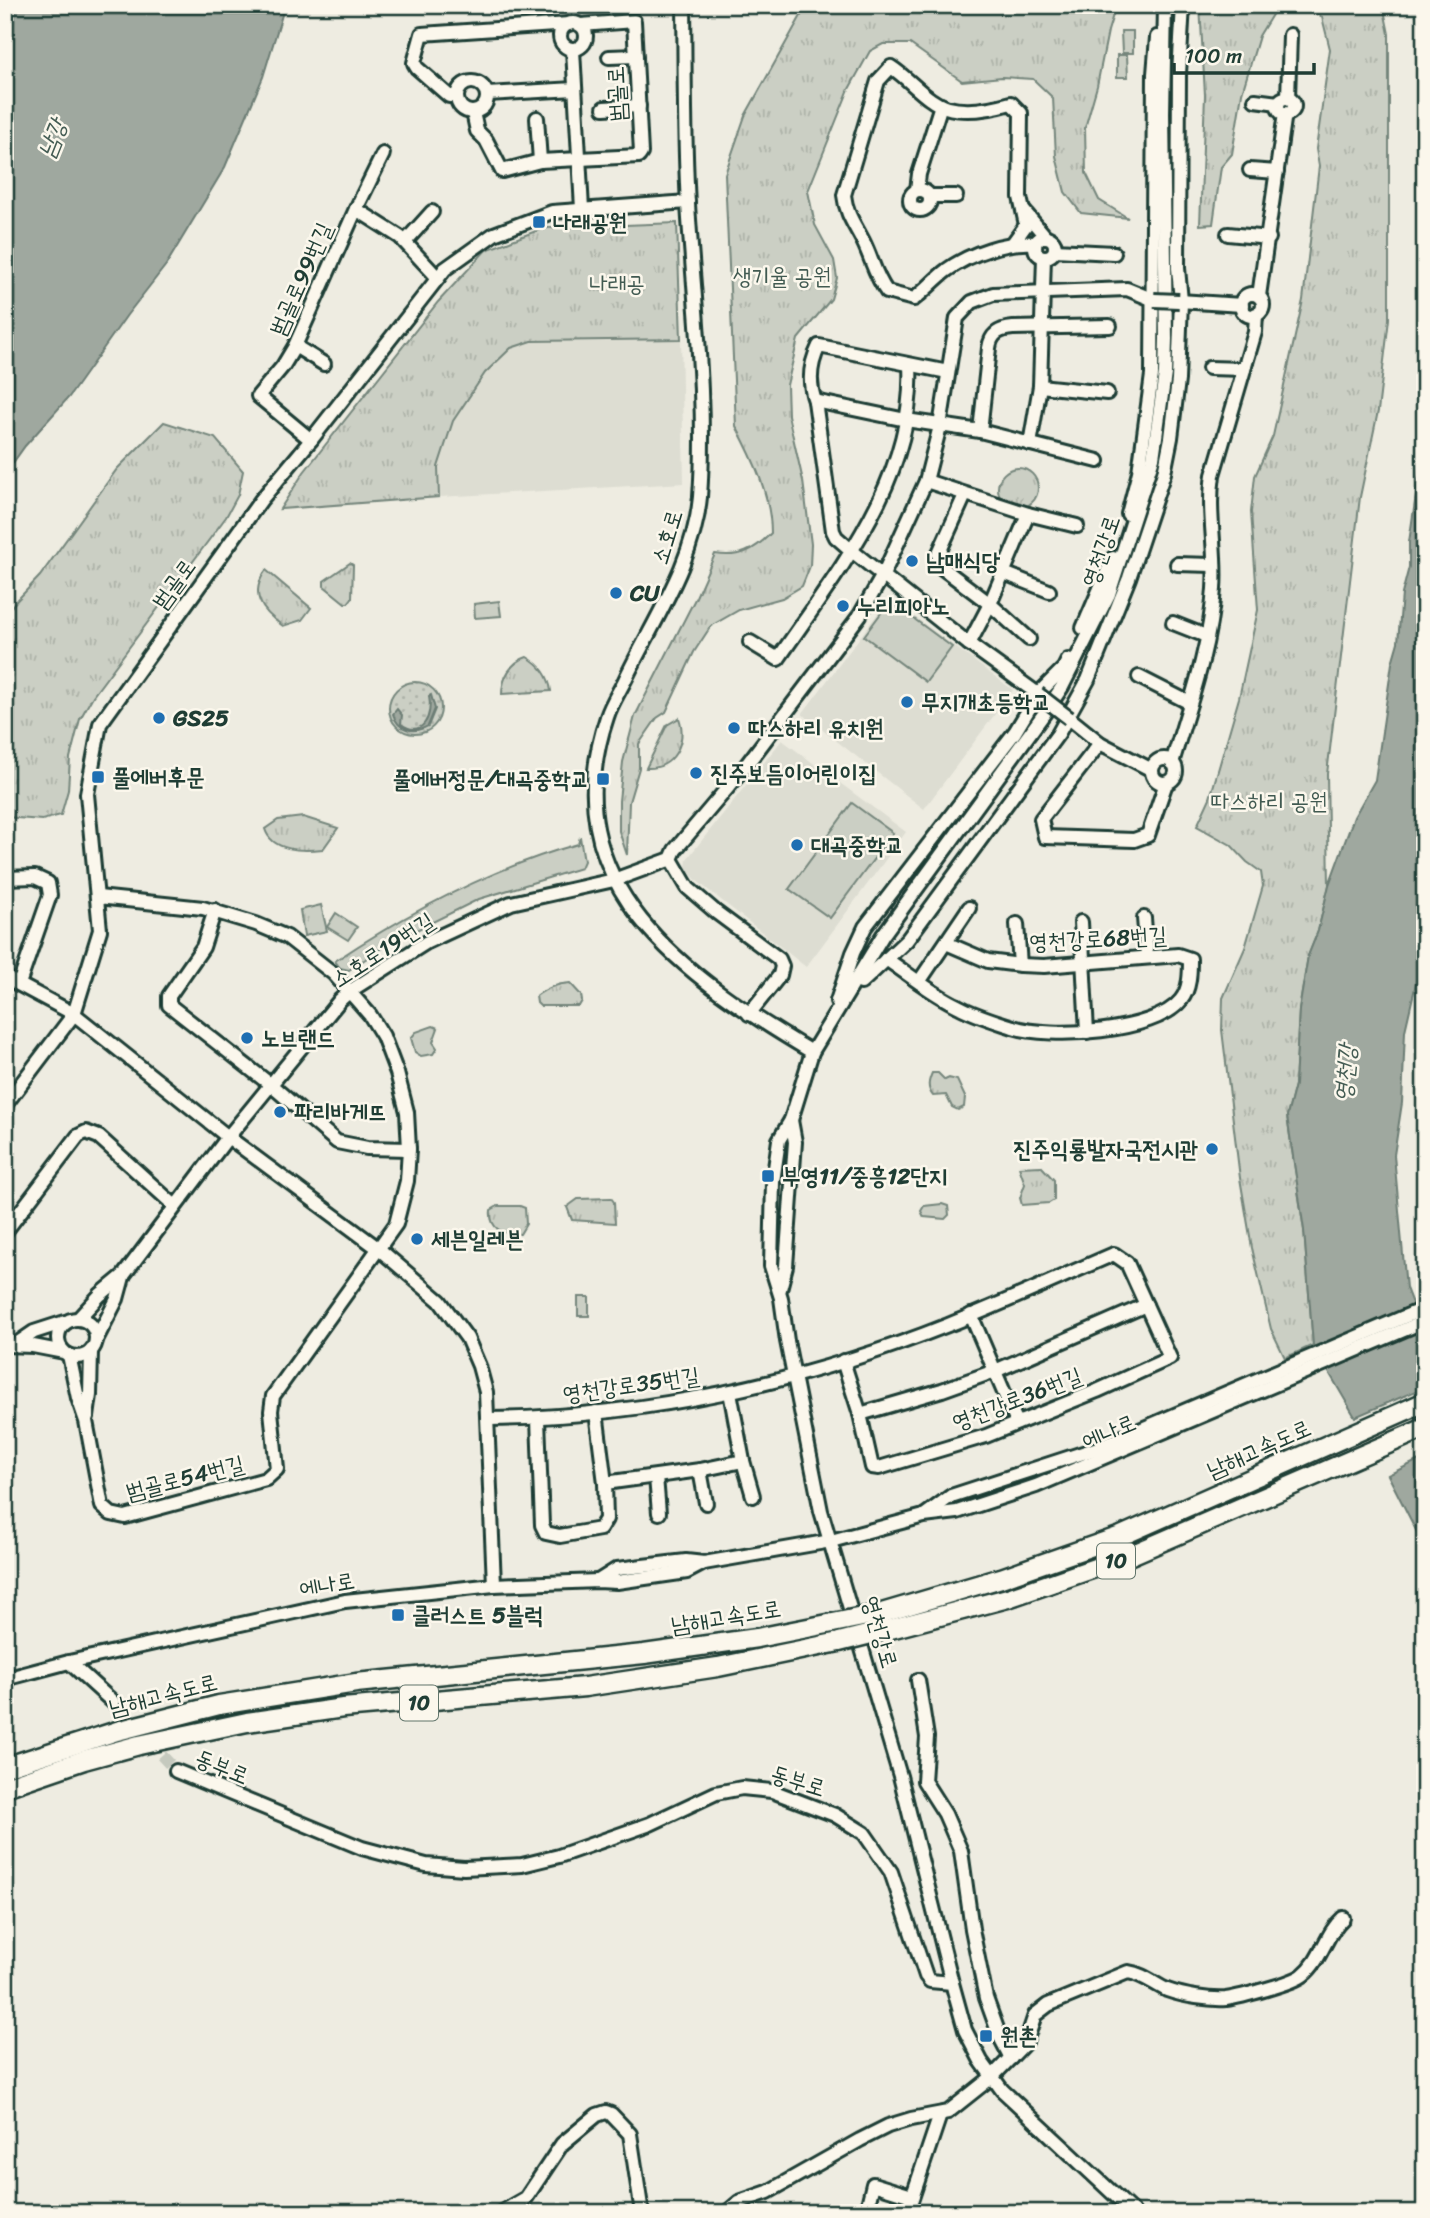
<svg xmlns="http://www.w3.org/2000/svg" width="1430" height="2218" viewBox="0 0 1430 2218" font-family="Sriracha,'Poor Story',sans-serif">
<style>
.built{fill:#ddddd2}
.grass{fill:#cbcfc4;stroke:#75867c;stroke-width:2}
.park{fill:url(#park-tufts);stroke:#75867c;stroke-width:2}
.garden{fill:url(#garden-dots);stroke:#75867c;stroke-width:2}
.water{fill:#9fa89f;stroke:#6c7d74;stroke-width:2}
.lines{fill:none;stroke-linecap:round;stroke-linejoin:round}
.minor-tunnel{stroke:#c5c9be;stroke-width:12;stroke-dasharray:12 6;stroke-linecap:butt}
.minor-casing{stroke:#1f3d34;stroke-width:18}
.highway-casing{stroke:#1f3d34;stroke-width:23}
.minor{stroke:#fbf7ec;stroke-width:12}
.highway{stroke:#fbf7ec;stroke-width:18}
.minor-bridge-casing{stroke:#1f3d34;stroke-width:18;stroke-linecap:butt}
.highway-bridge-casing{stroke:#1f3d34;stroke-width:23;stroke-linecap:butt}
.minor-bridge{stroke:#fbf7ec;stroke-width:12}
.highway-bridge{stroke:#fbf7ec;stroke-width:18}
.poi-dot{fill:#1f6fb2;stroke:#fbf7ec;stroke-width:2.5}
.labels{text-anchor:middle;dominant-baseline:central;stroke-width:5;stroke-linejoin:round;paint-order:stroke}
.shield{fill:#fbf7ec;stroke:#61756b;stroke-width:2}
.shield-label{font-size:21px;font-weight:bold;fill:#1f3d34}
.street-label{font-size:23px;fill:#1f3d34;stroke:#fbf7ec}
.poi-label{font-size:23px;font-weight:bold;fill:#1f3d34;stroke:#fbf7ec;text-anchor:start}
.park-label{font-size:23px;fill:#415a51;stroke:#fbf7ec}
.water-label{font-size:24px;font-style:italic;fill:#455d54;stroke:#fbf7ec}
</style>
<defs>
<pattern id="park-tufts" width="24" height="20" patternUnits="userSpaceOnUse" patternTransform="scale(1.75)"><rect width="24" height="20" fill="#cbcfc4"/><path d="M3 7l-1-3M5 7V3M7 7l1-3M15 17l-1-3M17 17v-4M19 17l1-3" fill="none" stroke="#aeb3a9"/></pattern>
<pattern id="garden-dots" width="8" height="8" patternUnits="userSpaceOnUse" patternTransform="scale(1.75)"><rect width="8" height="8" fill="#cbcfc4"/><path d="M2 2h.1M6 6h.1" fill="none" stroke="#aeb3a9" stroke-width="1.8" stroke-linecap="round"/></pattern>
</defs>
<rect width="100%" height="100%" fill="#eeece1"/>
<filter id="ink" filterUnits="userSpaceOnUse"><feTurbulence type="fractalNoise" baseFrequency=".0143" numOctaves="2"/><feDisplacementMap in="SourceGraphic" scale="14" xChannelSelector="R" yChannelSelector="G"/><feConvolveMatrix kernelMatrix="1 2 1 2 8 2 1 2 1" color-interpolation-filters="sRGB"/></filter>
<g filter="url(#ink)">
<g class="built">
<polygon points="681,339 684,483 439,497 438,467 453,421 485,373 511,348 532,341"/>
<polygon points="888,600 895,602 1013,690 924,809 802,714"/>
<polygon points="782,740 906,832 806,967 697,881 686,868 687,859"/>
</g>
<g class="grass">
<polygon points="1121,31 1133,31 1133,53 1122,53"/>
<polygon points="1117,55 1127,55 1128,77 1117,77"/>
<polygon points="499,601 501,616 475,618 474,604"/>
<polygon points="890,601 952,647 926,682 864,636"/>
<polygon points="852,803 893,833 830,918 789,889"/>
<path d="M580,837L584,861L581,868L479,899L388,944L349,970L340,968L335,961C409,912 492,868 578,844Z"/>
<polygon points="336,913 357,927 348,940 327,927"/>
<rect x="578" y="1297" width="11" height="19"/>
</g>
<g class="park">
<path d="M807,5H1116L1108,31L1097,86L1085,128L1086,173L1099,200L1128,218L1081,213L1065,192L1056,156L1053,98L1033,79L1002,77L962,81L910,44H883L870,51L849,89L808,191L815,225L834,260L837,278L831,299L798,339L787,385L788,415L803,481L811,544L810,566L802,586L782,598L739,610L711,626L694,652L666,712L657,718L639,744V768L629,802L627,855L619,831V801L623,762L635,716L696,597L715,554C739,558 754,551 771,533C771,496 753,458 736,426L725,174L745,116Z"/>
<polygon points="1200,5 1298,5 1276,8 1259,36 1242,93 1232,154 1221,167 1213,224 1200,225 1205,95"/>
<polygon points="1305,5 1383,5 1389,34 1389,319 1378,411 1360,497 1327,774 1329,885 1318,931 1308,956 1299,1010 1295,1085 1287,1116 1304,1230 1313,1345 1285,1358 1271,1329 1252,1248 1240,1178 1222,1030 1223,998 1245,948 1263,886 1261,872 1247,862 1231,845 1197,826 1210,798 1239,698 1258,610 1251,512 1255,476 1273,436 1303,300 1319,166 1316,149 1330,49 1322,17"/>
<polygon points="677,223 681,339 532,341 511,348 485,373 453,421 438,467 439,497 280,509 304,472 438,302 486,250 544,228"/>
<polygon points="164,422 215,438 243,471 238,495 226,517 93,696 80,719 70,758 68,790 61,815 42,820 5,817 5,613 40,576 117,469"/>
<circle cx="1018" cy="488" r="20"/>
<polygon points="350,563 353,565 352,598 348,603 345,603 324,586 324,581"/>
<path d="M266,570L311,608L302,620L283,626C261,611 249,594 266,570Z"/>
<path d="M527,657C541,665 549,676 551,691L502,694C502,678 511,662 527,657Z"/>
<path d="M679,718C688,742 673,770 646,768L667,725Z"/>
<path d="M303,817L338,828L323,849C303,851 272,852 265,829L278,820Z"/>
<polygon points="321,905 327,931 304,936 300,910"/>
<path d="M570,983L581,995L582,1001L579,1006H540L537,1003L536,996C547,988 556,984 570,983Z"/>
<polygon points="433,1026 438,1028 433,1042 437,1048 433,1054 421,1056 415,1052 411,1038 416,1032"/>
<path d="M932,1073H938L945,1080L949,1078L957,1080L965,1097L964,1107L958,1110L952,1107L946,1095L933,1096C927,1088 928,1082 932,1073Z"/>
<polygon points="1041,1166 1054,1180 1054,1200 1049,1203 1022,1205 1020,1198 1025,1184 1019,1167"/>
<polygon points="611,1198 614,1202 615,1223 572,1220 567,1207 578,1199"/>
<polygon points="942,1204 948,1206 949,1215 945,1219 924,1217 921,1211 924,1206"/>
<path d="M498,1206H520L525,1208L526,1224L520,1234C503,1235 489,1229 491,1210Z"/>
</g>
<circle class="garden" cx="415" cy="708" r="26"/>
<g class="water">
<polygon points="5,5 285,5 263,77 225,167 166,265 127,315 69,397 25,446 5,474"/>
<polygon points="1425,414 1425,944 1405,1031 1402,1103 1394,1155 1406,1288 1425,1337 1425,1387 1355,1417 1313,1345 1304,1230 1287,1116 1295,1085 1299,1010 1308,956 1318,931 1329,885 1354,817 1375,780 1392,663 1398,642 1402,594 1409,567 1409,542 1419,475"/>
<path d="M431,695L435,709L428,726C414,734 398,731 393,714L397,709L402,715L401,724C423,739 433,715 429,696Z"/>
<polygon points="1425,1457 1425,1548 1388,1475"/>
</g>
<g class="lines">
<polyline class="minor-tunnel" points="113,1702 176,1771"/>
<g class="minor-casing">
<g id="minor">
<path d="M684,5C685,71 684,138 688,204C694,301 707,400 700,497C694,563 653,621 625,680C619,692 611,704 607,717C550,885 686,977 812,1052"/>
<circle cx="573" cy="36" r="13"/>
<polyline points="573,50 582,209"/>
<polyline points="609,57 636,56"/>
<circle cx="472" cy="97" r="15"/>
<polyline points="487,94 575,89"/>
<polyline points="457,96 449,96 417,68 414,63 422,34 569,24"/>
<polyline points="1288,98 1290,35"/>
<circle cx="1286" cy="106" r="8"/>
<polyline points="1255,100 1278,103"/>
<polyline points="604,108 639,106"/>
<polyline points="473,112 477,131 486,140 502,171 540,161 639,156 641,153 634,21 581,25"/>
<polyline points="537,118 540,161"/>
<polyline points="1250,170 1277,172"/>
<circle cx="920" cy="200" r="10"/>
<polyline points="917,190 919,174 941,105"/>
<polyline points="929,196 956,196"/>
<polyline points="356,209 383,154"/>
<polyline points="1024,211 1045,236"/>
<polyline points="1228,234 1269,238"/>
<circle cx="1045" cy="247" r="10"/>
<polyline points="405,242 432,212"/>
<path d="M1013,243L1026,225L1020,197L1021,113L1011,103C987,110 952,116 930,99C916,89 905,76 891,67L878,81L844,195C846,214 855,225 863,241C872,259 875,276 887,292L914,299C926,290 935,279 947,270C971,253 1006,241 1035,243"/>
<polyline points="1055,250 1114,253"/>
<circle cx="1252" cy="305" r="11"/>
<polyline points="1259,296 1285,113"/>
<polyline points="1179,301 1242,305"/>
<polyline points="295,346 324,364"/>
<polyline points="1209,368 1244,369"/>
<path d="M948,372L819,346C810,364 808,382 815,401L833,531L836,537L852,551L969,644L1038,694"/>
<polyline points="1040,386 1107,393"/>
<polyline points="815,401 906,420 980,431 1098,461"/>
<path d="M980,431L989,348C991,333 1000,329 1013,328L1110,326"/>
<polyline points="311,440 258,396 283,366 295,346 356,209 400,237 438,278"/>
<polyline points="1030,444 1040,386 1044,257"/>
<polyline points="926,481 1028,514 1077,526"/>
<polyline points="965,495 938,555 941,567 990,604 1029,639"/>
<polyline points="1128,514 1139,472 1152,375 1154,74 1157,37"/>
<polyline points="1177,564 1213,565"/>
<polyline points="1004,573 1049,591"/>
<polyline points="1173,623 1206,636"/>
<polyline points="1083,628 1113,558"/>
<path d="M750,642L778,659C838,571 916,477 910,365"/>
<polyline points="969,644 990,604 1028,514"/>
<polyline points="1139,677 1190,703"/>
<polyline points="1069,718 1100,743 1152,770"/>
<polyline points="1100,743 1041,819 1045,837 1134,840 1148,835 1166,783"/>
<circle cx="1164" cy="771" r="12"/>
<path d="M1172,763C1189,706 1210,648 1214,589C1217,551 1207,513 1213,475L1255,332L1256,314"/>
<polyline points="671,859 688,888 717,913 779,959 782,966 780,975 749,1014"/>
<polyline points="5,878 35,877 48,883 50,895 19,984"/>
<polyline points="215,910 203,947 169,996 169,1005 271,1085 337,1142 367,1148 409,1149"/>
<polyline points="1144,918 1147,956"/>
<polyline points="1081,922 1087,1032"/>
<polyline points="1017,924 1020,965"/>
<path d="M886,959C910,975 932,994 958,1006C974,1015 995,1021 1013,1027C1050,1039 1155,1033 1181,1000C1190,989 1190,973 1190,959L1178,955L1044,966L1020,965L988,961L946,943"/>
<polyline points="5,977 74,1014 228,1137 379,1249 440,1301 467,1338 479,1366 486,1392 494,1585"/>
<polyline points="919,982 969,908"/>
<polyline points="861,983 907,940 1058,734 1088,680 1129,578 1164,473 1171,438 1178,380 1181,301 1178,268 1179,74 1183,5"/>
<polyline points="837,1001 853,953 865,927 1015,732 1038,694 1064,668 1068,660"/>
<polyline points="5,1105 74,1014 100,930 87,794 100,724 261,500 311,440 445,269 494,234 552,212 688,202"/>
<polyline points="5,1232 78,1136 86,1132 99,1137 175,1206"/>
<polyline points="780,1289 786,1266 795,1142 791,1120"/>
<polyline points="971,1315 1017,1423"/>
<circle cx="77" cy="1338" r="19"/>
<polyline points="78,1319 100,1295 123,1276 228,1137 340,1000 350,991 427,942 511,903 614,880 671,859 675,850 741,772 860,615 883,575 926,481 940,426 957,318 972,302 993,294 1127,289 1154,300"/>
<polyline points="96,1340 117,1299 123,1277"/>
<polyline points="5,1345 33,1346 64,1352"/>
<polyline points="15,1345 34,1332 65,1322"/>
<polyline points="69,1355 78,1398 86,1421 102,1506 111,1514 125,1517 266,1479 277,1469 271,1411 273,1396 396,1224 407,1181 409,1149 407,1112 397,1073 383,1036 370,1015 334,974 287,937 256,924 203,908 98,897"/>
<polyline points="730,1392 743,1461 753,1496"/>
<polyline points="860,1414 942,1390 995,1371 1146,1305"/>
<polyline points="87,1417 90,1395 91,1351"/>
<path d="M488,1419C644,1417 802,1383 948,1325C1004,1303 1058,1278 1114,1254L1127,1263L1170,1358L1097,1391L986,1436L879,1468L872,1467L860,1414L843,1361"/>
<polyline points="538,1419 542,1525 546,1533 560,1536 600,1529 606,1519 605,1483 596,1412"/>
<polyline points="700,1470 706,1503"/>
<polyline points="656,1477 659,1513"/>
<polyline points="605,1483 700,1470 743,1461"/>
<polyline points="925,1515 951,1496 1095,1449 1425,1308"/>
<polyline points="598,1581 617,1569 686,1561 704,1563 831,1541 924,1516 957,1512 1036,1486 1425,1321"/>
<polyline points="69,1662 113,1702"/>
<polyline points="5,1679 69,1662 345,1601 494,1585 598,1581 617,1582 687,1572 704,1563"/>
<polyline points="918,1680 927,1737 924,1781 945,1814 961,1851 972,1929 986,1998 1000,2037 1011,2058"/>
<polyline points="176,1771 362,1848 426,1865 464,1868 522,1865 559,1856 650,1824 716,1793 742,1788 772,1791 835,1815 864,1833 891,1872 926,1976 930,1981 952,1983 965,2030 981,2061 1002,2090 1134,2213"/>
<polyline points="952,1983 900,1776 821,1511 787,1341 781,1298 771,1266 773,1182 779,1140 791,1120 812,1052 883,935 1046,711 1062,687 1109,594 1153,458 1165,374 1166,339 1163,113 1165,5"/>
<polyline points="500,2213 526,2198 562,2144 597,2115 606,2112 611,2114 630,2134 642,2213"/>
<path d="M726,2213L739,2202L768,2192L860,2140L888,2126L911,2119L948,2112L992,2077L1026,2042L1035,2015L1048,2005L1128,1972C1143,1974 1154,1984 1167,1990C1184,1996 1209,2000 1226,1999C1239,1997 1294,1983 1303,1975C1322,1960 1325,1934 1343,1918"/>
<polyline points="866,2213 873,2184 912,2196"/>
<polyline points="907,2213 940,2115"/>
</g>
</g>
<g class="highway-casing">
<g id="highway">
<polyline points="882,1613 1001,1578 1121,1536 1425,1402"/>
<polyline points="883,1631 1008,1598 1124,1558 1425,1428"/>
<polyline points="5,1767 117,1731 219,1705 356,1683 644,1654 757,1638 833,1623"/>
<polyline points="5,1787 84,1760 139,1745 247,1722 343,1708 585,1687 718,1667 839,1642"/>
</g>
</g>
<use href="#minor" class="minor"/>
<use href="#highway" class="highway"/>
<g class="minor-bridge-casing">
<g id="minor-bridge">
<polyline points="1154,300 1179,301"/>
<polyline points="1038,694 1069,718"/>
</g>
</g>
<g class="highway-bridge-casing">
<g id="highway-bridge">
<polyline points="833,1623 882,1613"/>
<polyline points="839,1642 883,1631"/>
</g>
</g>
<use href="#minor-bridge" class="minor-bridge"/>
<use href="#highway-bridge" class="highway-bridge"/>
</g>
</g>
<g class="poi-dot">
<rect x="532" y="215" width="14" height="14" rx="3.5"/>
<circle cx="912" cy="561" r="7"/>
<circle cx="616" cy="593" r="7"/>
<circle cx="843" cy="606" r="7"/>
<circle cx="907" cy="702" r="7"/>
<circle cx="159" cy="718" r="7"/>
<circle cx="734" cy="728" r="7"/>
<circle cx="696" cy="773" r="7"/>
<rect x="91" y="770" width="14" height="14" rx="3.5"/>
<rect x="596" y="772" width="14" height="14" rx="3.5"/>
<circle cx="797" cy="845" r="7"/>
<circle cx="247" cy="1038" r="7"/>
<circle cx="280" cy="1112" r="7"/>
<circle cx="1212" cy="1149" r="7"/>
<rect x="761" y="1169" width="14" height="14" rx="3.5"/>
<circle cx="417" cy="1239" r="7"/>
<rect x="391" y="1608" width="14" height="14" rx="3.5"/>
<rect x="979" y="2029" width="14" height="14" rx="3.5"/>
</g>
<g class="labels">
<g class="shield">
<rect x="1097" y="1543.5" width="38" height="35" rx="5"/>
<rect x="400" y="1685.5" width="38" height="35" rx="5"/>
</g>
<g class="shield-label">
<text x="1116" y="1561">10</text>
<text x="419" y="1703">10</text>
</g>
<g class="street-label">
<text transform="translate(617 94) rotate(-93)">범골로</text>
<text transform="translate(301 279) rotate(-66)">범골로99번길</text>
<text transform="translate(667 537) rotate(-73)">소호로</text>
<text transform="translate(1101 551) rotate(-71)">영천강로</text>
<text transform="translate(174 584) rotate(-54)">범골로</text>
<text transform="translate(1098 939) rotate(-3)">영천강로68번길</text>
<text transform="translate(383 950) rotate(-33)">소호로19번길</text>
<text transform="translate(631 1385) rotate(-8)">영천강로35번길</text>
<text transform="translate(1017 1399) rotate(-21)">영천강로36번길</text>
<text transform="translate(1109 1432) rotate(-23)">에나로</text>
<text transform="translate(1259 1449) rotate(-24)">남해고속도로</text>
<text transform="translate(185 1478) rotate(-14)">범골로54번길</text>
<text transform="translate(327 1585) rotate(-10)">에나로</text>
<text transform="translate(726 1617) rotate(-9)">남해고속도로</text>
<text transform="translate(880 1632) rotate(74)">영천강로</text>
<text transform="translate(163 1695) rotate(-14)">남해고속도로</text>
<text transform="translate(222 1767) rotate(22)">동부로</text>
<text transform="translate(798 1781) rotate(17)">동부로</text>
</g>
<g class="poi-label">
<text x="553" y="222">나래공원</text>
<text x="926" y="561">남매식당</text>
<text x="630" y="593">CU</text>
<text x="857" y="606">누리피아노</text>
<text x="921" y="702">무지개초등학교</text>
<text x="173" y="718">GS25</text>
<text x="748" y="728">따스하리 유치원</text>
<text x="710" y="773">진주보듬이어린이집</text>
<text x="112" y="777">풀에버후문</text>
<text x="589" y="779" text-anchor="end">풀에버정문/대곡중학교</text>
<text x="811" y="845">대곡중학교</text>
<text x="261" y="1038">노브랜드</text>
<text x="294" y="1112">파리바게뜨</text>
<text x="1198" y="1149" text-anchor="end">진주익룡발자국전시관</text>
<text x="782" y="1176">부영11/중흥12단지</text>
<text x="431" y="1239">세븐일레븐</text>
<text x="412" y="1615">클러스트 5블럭</text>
<text x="1000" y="2036">원촌</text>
</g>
<g class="park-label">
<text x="782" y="276">생기율 공원</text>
<text x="617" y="283">나래공</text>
<text x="1269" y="801">따스하리 공원</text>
</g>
<g class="water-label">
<text transform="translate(52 138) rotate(-68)">남강</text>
<text transform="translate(1345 1073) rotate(-85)">영천강</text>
</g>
</g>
<rect width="1430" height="2218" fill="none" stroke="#fbf7ec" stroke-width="28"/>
<rect x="14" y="14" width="1402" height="2190" fill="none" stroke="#1f3d34" stroke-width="2.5" filter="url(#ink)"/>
<path d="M1174 63v10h140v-10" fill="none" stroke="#1f3d34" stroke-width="3.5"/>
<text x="1185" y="63" font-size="21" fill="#1f3d34" stroke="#fbf7ec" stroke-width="5" paint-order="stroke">100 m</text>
</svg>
